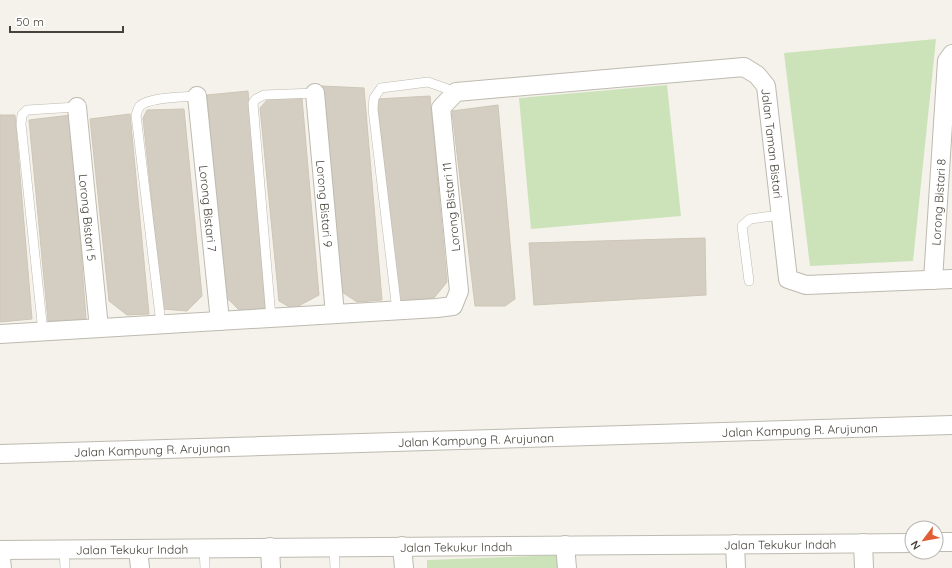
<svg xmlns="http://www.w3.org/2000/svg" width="952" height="568" viewBox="0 0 952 568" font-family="Quicksand,sans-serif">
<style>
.green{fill:#cce3b9}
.building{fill:#d4cec2;stroke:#cec6b6}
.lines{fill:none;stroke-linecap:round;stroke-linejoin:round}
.lane-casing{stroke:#bebaaf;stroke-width:10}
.street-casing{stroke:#bebaaf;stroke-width:20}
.lane{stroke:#fff;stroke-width:9}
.street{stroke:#fff;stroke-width:18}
.labels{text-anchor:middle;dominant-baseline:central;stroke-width:3.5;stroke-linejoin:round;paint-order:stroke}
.street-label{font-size:12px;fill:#47433a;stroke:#fff}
</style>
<rect width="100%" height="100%" fill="#f4f2eb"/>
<g class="green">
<polygon points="936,39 913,261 810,266 784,53"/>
<polygon points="667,85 681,216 531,229 519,98"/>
<polygon points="561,555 562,568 427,568 427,560"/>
</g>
<g class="building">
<polygon points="322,86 364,88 382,300 357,302 339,290"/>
<polygon points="248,91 265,308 240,311 225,296 207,95"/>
<polygon points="430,96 447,282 434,298 400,301 377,99"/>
<polygon points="302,98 319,295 293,309 279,301 260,108 268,99"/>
<polygon points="498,105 515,299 505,306 475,306 452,111"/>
<polygon points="184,109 202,296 187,311 163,309 143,118 147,110"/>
<polygon points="130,114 149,314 127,315 109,301 90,119"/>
<polygon points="0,115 15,115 32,319 0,322"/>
<polygon points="71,115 86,319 48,321 29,120"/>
<polygon points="705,238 706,295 534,305 529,243"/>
</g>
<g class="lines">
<g class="lane-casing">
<g id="lane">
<polyline points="749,281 742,226 750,219 780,215"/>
<polyline points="397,311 373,109 374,98 381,88 428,82 456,92"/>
<polyline points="271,318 253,103 256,99 264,95 315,93"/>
<path d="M161,324L136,115C137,113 138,108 140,106C149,97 184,97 197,96"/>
<polyline points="43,332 21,124 22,115 27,110 77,107"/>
<polyline points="334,547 335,568"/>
<polyline points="204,548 205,568"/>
<polyline points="64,549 65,568"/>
</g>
</g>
<g class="street-casing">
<g id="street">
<path id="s1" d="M315,93L335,314"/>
<path id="s2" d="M197,96L220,321"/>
<path id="s3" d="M77,107L99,328"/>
<path id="s4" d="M933,280L947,61L952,54"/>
<path id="s5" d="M0,334L437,308L453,306L459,291L441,108L456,92L744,67L757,75L766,86L788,279L806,285L952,279"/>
<path id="s6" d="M0,454L952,425"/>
<polyline points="936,542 952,542"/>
<polyline points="863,543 864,568"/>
<polyline points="735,544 736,568"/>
<polyline points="565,545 567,568"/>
<polyline points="402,546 404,568"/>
<polyline points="270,547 271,568"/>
<polyline points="138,549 140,568"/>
<path id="s7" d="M0,550L912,543"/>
<polyline points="0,550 2,568"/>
</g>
</g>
<use href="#lane" class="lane"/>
<use href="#street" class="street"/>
</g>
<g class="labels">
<g class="street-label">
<text stroke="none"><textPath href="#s5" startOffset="1052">Jalan Taman Bistari</textPath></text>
<text stroke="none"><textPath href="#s4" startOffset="78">Lorong Bistari 8</textPath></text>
<text stroke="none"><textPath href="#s1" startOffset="111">Lorong Bistari 9</textPath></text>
<text transform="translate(451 207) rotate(-96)">Lorong Bistari 11</text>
<text stroke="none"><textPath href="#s2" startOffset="113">Lorong Bistari 7</textPath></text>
<text stroke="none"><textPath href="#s3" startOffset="111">Lorong Bistari 5</textPath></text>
<text stroke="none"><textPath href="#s6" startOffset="800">Jalan Kampung R. Arujunan</textPath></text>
<text stroke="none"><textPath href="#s6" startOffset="476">Jalan Kampung R. Arujunan</textPath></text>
<text stroke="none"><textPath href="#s6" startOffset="152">Jalan Kampung R. Arujunan</textPath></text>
<text stroke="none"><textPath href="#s7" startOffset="780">Jalan Tekukur Indah</textPath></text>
<text stroke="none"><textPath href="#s7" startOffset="456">Jalan Tekukur Indah</textPath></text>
<text stroke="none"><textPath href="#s7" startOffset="132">Jalan Tekukur Indah</textPath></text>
</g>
</g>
<g transform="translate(924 540) rotate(238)"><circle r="19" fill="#ffffff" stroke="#b5b4b0"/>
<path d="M0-3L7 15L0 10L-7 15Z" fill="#e05e35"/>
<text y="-6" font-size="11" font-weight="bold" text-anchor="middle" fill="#47433a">N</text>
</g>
<path d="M10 26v6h113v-6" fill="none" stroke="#47433a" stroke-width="2"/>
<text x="16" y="26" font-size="12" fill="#47433a" stroke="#ffffff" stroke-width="3" paint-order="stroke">50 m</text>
</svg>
